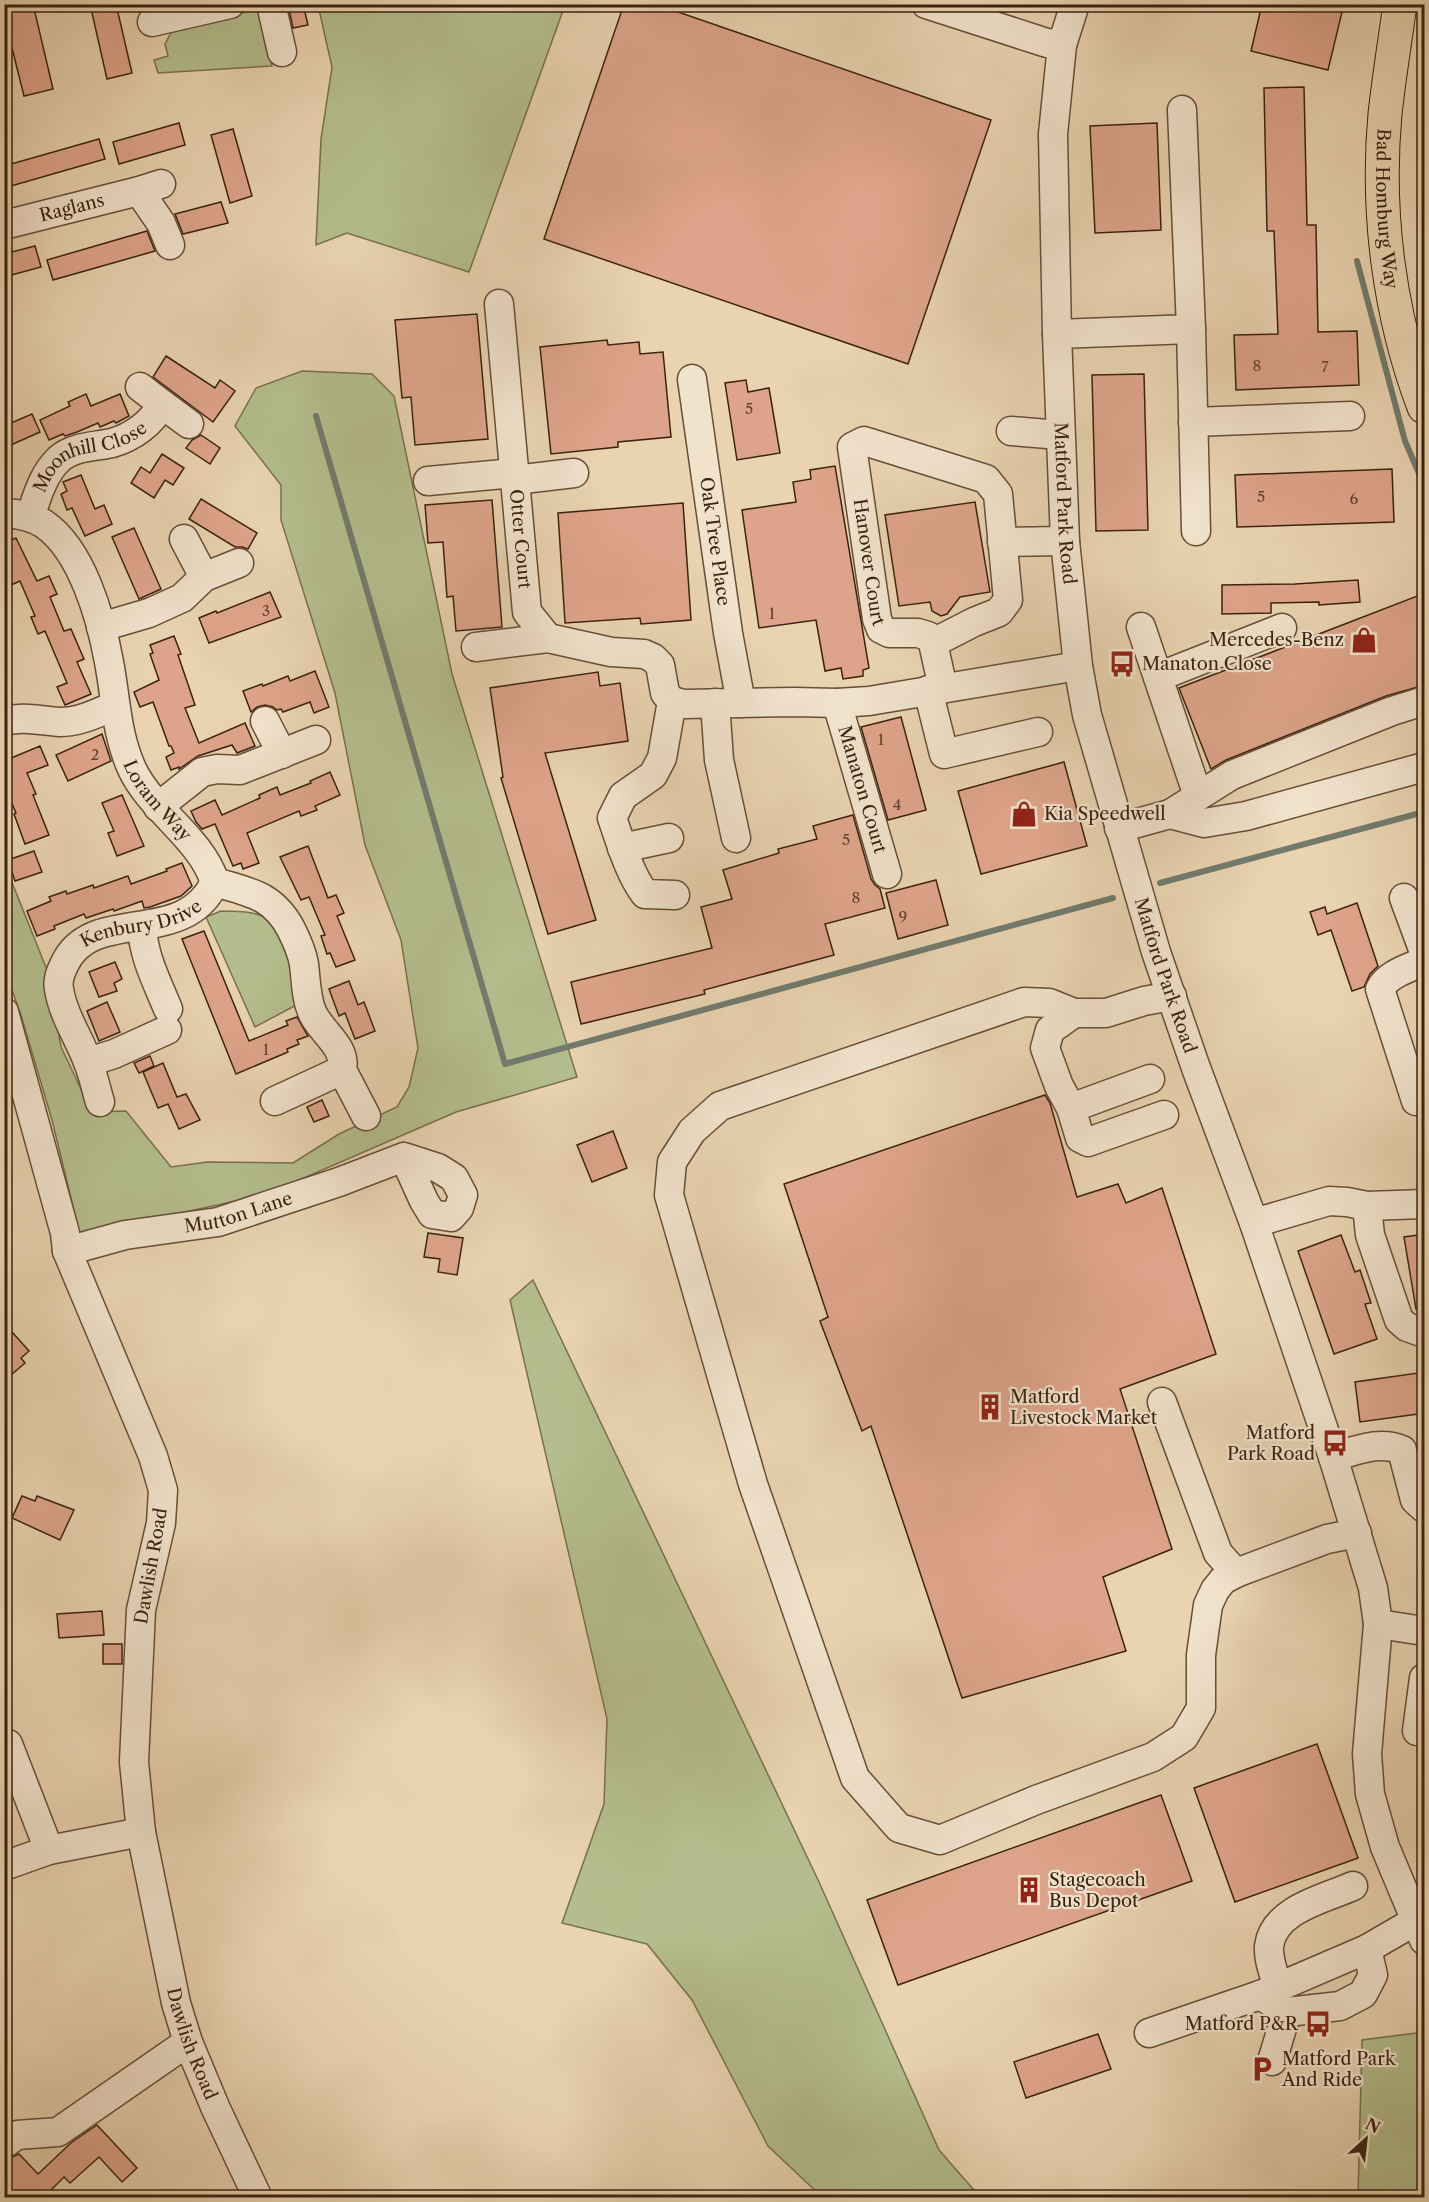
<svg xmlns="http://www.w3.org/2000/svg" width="1429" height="2202" viewBox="0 0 1429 2202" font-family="'Libre Caslon Text',serif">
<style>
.green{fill:#b4bd8d;stroke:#78704e;stroke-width:1.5}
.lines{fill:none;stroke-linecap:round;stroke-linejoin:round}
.stream{stroke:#727b6e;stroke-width:6}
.building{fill:#dea48b;stroke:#3b2210;stroke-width:1.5}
.minor-casing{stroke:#664e38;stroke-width:31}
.major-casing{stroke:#3b2210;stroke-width:35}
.minor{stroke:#f1e2cc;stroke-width:28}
.major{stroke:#e9d3b1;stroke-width:33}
.labels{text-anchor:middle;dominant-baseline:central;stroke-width:4.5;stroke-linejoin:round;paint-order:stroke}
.number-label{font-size:15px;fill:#64422f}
.street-label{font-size:18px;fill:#3b2210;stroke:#f1e2cc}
.poi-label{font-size:18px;fill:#3b2210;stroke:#f1e2cc;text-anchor:start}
</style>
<rect width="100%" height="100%" fill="#e9d3b1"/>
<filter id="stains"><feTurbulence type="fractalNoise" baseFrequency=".00333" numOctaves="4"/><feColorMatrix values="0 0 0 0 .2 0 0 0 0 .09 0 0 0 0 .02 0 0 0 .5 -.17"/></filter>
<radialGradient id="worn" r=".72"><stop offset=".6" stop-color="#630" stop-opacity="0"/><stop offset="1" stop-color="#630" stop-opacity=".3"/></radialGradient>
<g class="green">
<polygon points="318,5 565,5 469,272 347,233 316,245 321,139 332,67"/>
<polygon points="258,9 272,66 158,73 154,60 168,56 165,44 172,31"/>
<polygon points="302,371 372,374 394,396 452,674 577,1077 456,1112 267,1194 80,1235 52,1120 21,1015 5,971 5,865 49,975 61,1047 92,1112 126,1111 171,1167 207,1162 293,1163 339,1134 397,1107 409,1087 418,1048 401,940 365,845 335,693 281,520 281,485 235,426 256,388"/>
<path d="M221,911C237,912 257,910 271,921C286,932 297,983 302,1002L255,1027L206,917Z"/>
<polygon points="533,1280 819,1882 939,2150 980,2197 822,2197 768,2146 692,2000 647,1944 562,1923 604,1804 607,1719 510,1300"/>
<polygon points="1424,2032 1424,2197 1358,2197 1362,2040"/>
</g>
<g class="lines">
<g class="stream">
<polyline points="1357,261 1405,441 1424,485"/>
<polyline points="316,416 505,1064 1113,898"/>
<polyline points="1160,883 1424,812"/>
</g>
</g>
<g class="building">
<polygon points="4,4 33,4 53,89 24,96 4,16"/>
<polygon points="90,4 116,4 132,73 107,79"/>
<polygon points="288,4 303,4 308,25 293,28"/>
<polygon points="624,4 655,4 991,120 908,364 544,239"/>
<polygon points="1262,4 1312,4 1342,12 1328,70 1251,51"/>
<polygon points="1304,87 1307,225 1316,225 1318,332 1357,331 1359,385 1236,390 1234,335 1278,334 1274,231 1267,231 1264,88"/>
<polygon points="179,123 185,145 119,164 113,142"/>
<polygon points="1157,123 1161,230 1095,233 1090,126"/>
<polygon points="233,129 252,196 230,203 211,135"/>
<polygon points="99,139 105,159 4,188 4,166"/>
<polygon points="221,202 228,223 183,234 175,214"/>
<polygon points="147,231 155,251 53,280 47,260"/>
<polygon points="35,246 41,267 4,277 4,254"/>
<polygon points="477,314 488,439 415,445 411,397 402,398 395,320"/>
<polygon points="607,340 608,345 639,342 640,354 663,352 671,437 618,442 618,447 551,454 540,347"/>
<polygon points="166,356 215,388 220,380 235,391 213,422 153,377"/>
<polygon points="1144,374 1148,530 1096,531 1092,375"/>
<polygon points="746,380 748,392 769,388 780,453 737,460 725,383"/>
<polygon points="86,394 91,406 120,394 129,416 116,423 114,421 100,427 98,423 77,432 65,436 63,434 49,440 40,420 70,406 68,402"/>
<polygon points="32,414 40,432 4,448 4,426"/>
<polygon points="201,435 220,448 210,464 186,448 192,440"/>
<polygon points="162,454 184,468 173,485 165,480 154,498 131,483 141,467 150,473"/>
<polygon points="835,466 869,668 863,670 863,676 843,679 841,668 825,671 816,620 759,628 742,510 796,502 793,482 811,479 810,470"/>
<polygon points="1392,469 1394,522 1237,527 1235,475"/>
<polygon points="81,475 95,509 104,505 112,524 85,536 72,508 67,510 61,494 67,491 63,482"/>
<polygon points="201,499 257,533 248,549 242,547 235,547 189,519"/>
<polygon points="492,500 502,627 456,631 453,596 447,597 443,542 428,543 425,505"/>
<polygon points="975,502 990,592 960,597 947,614 941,616 932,611 930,602 899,606 885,515"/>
<polygon points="683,503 691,620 641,624 640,618 565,623 558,513"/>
<polygon points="134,528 161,589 139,599 112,537"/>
<polygon points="16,538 37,581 49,576 57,594 50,597 64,631 71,629 84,659 77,662 91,694 65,705 57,687 67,683 45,631 38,634 31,617 35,616 20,581 4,588 4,560 10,557 4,543"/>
<polygon points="1358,580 1360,602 1319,605 1319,602 1271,603 1271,613 1222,614 1222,585 1295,584"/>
<polygon points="270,592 281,617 209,643 199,618 216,611 217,613"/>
<polygon points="1425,593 1425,685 1386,696 1226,760 1211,769 1179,688"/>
<polygon points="174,636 181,654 178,655 195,705 185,708 199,743 245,723 255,746 237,753 232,745 198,756 179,769 179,767 171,770 166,757 174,753 171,746 169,746 153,702 140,707 134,692 159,680 150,654 153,653 150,645"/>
<polygon points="315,671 329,707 314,713 310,702 283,712 281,709 277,710 273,707 265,705 257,707 251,712 243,691 262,684 263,686 288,676 290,681"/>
<polygon points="598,672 600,686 620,683 628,741 545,753 596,920 548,934 501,778 503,777 490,688"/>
<polygon points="901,717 926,810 888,820 861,727"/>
<polygon points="102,734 111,761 68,781 56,755"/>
<polygon points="40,746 48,765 27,773 36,794 33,795 49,835 25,844 14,814 16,813 4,786 4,761"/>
<polygon points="1064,762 1087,846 981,874 958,791"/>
<polygon points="330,772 340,795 315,806 317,810 301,816 299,811 247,833 259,863 243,869 241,863 233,866 215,824 202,829 196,822 191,811 215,800 222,815 260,798 259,795 277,787 280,795 311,783 310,781"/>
<polygon points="122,795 144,846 117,856 108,833 114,831 102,803"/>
<polygon points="853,815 871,879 875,885 880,889 885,908 825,924 834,955 704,990 705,994 581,1024 571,982 712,948 701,907 732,899 723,870 779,853 778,849 817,839 813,826"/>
<polygon points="308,846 328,898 336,895 344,913 337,916 355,960 336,967 330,953 327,954 321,936 325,935 309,897 301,900 280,857"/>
<polygon points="34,851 42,872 15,881 8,860"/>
<polygon points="182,863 192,886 181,896 150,907 144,908 142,901 114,911 113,909 86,918 84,914 54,926 55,929 37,936 27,911 51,901 49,897 66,891 67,894 93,885 94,888 128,876 131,884 167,871 166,869"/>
<polygon points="936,880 948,925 898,939 886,893"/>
<polygon points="1357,903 1378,966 1370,974 1364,987 1352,991 1331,930 1318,935 1310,912 1325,907 1327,914"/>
<polygon points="204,931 249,1041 288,1025 286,1021 297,1017 308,1036 297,1040 299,1044 287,1049 288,1052 236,1074 182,939"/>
<polygon points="115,962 122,979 114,983 117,991 99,997 89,972"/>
<polygon points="349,981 358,1005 364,1002 375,1031 355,1039 345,1013 339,1016 329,989"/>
<polygon points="107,1002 120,1032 99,1041 87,1011"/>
<polygon points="150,1056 154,1066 139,1073 134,1063"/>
<polygon points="163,1063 177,1097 186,1094 200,1120 179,1129 168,1104 158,1108 143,1072"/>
<polygon points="1045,1095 1050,1103 1077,1197 1118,1184 1126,1203 1162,1188 1216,1354 1120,1389 1172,1549 1103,1577 1126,1651 962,1698 871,1426 862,1431 820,1321 828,1317 784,1184"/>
<polygon points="322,1100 329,1116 314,1122 307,1107"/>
<polygon points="613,1131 627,1168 592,1182 577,1145"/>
<polygon points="428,1233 463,1238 457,1275 438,1272 440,1259 424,1257"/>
<polygon points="1425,1234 1425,1309 1416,1309 1404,1237"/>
<polygon points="1341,1235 1355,1272 1360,1270 1371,1303 1365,1304 1377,1339 1334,1354 1298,1251"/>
<polygon points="4,1323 29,1351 21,1358 25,1363 4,1381"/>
<polygon points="1425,1372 1425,1413 1360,1422 1355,1382"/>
<polygon points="22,1496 35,1501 37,1496 74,1510 60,1540 12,1518"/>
<polygon points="102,1611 104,1635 59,1638 57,1614"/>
<rect x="103" y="1644" width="19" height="20"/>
<polygon points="1317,1744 1358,1858 1235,1902 1194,1788"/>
<polygon points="1161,1795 1192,1881 898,1985 867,1900"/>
<polygon points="1098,2034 1111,2069 1026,2098 1014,2062"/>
<polygon points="97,2125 137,2168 122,2182 99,2157 70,2183 64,2177 43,2198 16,2198 4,2185 5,2160 19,2154 38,2174 72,2142"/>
</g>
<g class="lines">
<g class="minor-casing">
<g id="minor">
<polyline points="271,4 282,52"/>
<polyline points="926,4 1047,43 1062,45"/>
<path id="s1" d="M1075,4L1062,45L1053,134L1057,334L1065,541L1078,666L1087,715L1156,952L1196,1068L1254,1223L1333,1457L1373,1588L1378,1624L1367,1754L1370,1794L1385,1847L1424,1940"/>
<polyline points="152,22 230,4"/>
<polyline points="139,191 161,223 170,245"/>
<path id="s2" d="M4,225L139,191L161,184"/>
<path id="s3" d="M499,304L527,612L548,638L611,652L644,654L653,658L660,665L665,693L672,701L684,704L794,702L837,703L869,701L1078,666"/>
<polyline points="1191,329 1196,531"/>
<polyline points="1057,334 1191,329 1182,110"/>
<path id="s4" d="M692,379L728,633L741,703"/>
<polyline points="140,387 162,404"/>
<polyline points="1193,422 1350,416"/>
<polyline points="1011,431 1060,435"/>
<polyline points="515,480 574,473"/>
<polyline points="428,481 514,473"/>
<path id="s5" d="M4,513C19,514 32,516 44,524C82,550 101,618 109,662C116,698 116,734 132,769C152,811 200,837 215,882C249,892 273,895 291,929C297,941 302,952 304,964C306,980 306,1000 313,1014C322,1033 347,1047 342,1070L366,1116"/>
<path id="s6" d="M30,517C37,497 43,474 59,459C74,446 94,447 112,443C133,437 152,423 162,404L189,424"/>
<polyline points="184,539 204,577"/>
<polyline points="1002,542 1065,541"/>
<polyline points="101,627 149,613 182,598 204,577 239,563"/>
<polyline points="1141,627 1198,796"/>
<path id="s7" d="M933,643L974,622L999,612L1008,600L998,494L986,479L864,441L852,447L877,619L881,629L889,633H918L928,636L933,643L943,688"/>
<polyline points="476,647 548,638"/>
<polyline points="1158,677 1282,628"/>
<polyline points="928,690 944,754 1038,732"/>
<path d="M672,701L662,758L653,775L623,796L612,818C621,843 629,873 645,894L675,895"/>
<polyline points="715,703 719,760 736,838"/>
<path id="s8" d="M837,703L887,874"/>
<path d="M4,721C24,716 41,721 60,722C80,722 97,713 114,706"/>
<polyline points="265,721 282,754"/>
<polyline points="158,807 202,772 217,769 240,770 316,740"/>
<polyline points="1170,814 1204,823 1246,816 1424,767"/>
<polyline points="1119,828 1170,814 1232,775 1392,711 1424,701"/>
<polyline points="622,848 669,838"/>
<polyline points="1404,898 1424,952"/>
<path d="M142,926C143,956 157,982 168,1009"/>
<polyline points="1172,996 1144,1001 1106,1013 1074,1013 1049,1003 1024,1002 720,1106 692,1131 672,1162 669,1195 753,1484 855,1778 899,1828 940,1840 1036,1800 1153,1757 1184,1737 1201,1708 1201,1655 1208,1605 1215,1590 1223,1580 1236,1573 1327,1539 1357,1533"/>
<path id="s9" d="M4,1012L65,1233L67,1251L153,1456L163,1490L161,1523L141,1610L134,1762L141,1832L176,2003L188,2042L216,2109L258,2198"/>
<polyline points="1074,1013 1050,1030 1045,1048 1059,1086 1071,1108 1150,1079"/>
<polyline points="88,1062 114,1054 167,1030"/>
<polyline points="275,1101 342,1070"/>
<path d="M1416,1101L1380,989C1389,973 1408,969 1424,961"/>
<path id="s10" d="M100,1102C96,1089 93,1074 88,1062C79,1038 63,1015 59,989C57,980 61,971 65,963C93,905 184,949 215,882"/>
<polyline points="1071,1108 1080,1138 1088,1142 1164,1115"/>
<polyline points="1367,1206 1370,1235 1399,1320 1407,1327 1424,1333"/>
<polyline points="1254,1223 1329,1201 1347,1202 1367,1206 1424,1204"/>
<path id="s11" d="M67,1251L125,1235L218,1222L339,1182L404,1157L438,1168L454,1178L463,1195L459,1208L451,1217L432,1214L424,1201L404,1157"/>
<polyline points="1162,1402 1218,1553 1236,1573"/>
<path d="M1333,1457C1356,1451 1379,1440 1402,1450L1415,1500L1424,1508"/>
<polyline points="1378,1624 1424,1631"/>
<polyline points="1417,1731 1424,1678"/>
<polyline points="4,1742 8,1744 49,1850"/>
<polyline points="4,1866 49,1850 141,1832"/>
<path d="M1278,1987C1274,1974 1268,1960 1269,1946C1274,1909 1324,1899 1353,1886"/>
<polyline points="1260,1995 1287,2012 1340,2006 1363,1994 1373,1975 1367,1949"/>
<polyline points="1149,2033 1260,1995 1367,1949 1417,1920"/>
<polyline points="1272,2061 1287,2012"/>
<polyline points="4,2144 17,2135 58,2132 188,2042"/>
</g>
</g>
<g class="major-casing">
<g id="major">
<path id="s12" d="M1400,4C1395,41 1389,77 1385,114C1376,212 1389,315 1424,407"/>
</g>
</g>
<use href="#minor" class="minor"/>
<use href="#major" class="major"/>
</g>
<defs>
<g id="shop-bare" transform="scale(2.07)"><path d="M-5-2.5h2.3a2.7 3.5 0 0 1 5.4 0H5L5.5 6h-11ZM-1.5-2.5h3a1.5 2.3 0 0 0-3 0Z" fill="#8f2418" stroke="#f1e2cc" stroke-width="2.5" paint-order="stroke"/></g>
<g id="bus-bare" transform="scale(2.07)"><path d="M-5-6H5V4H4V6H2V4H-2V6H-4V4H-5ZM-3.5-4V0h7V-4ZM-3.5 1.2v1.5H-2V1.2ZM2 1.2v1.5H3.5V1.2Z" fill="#8f2418" stroke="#f1e2cc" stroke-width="2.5" paint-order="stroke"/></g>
<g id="building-bare" transform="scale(2.07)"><path d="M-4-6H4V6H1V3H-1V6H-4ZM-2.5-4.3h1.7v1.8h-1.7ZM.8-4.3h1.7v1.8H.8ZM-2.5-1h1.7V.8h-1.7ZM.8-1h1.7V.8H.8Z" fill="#8f2418" stroke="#f1e2cc" stroke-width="2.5" paint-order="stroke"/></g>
<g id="parking-bare" transform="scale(2.07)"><path d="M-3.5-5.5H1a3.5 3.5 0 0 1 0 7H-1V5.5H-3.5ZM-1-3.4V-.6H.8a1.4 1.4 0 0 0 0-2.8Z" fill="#8f2418" stroke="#f1e2cc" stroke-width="2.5" paint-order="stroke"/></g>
</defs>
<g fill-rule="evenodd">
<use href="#shop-bare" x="1364" y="640"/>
<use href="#bus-bare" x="1122" y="664"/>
<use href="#shop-bare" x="1024" y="814"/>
<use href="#building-bare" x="990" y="1407"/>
<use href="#bus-bare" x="1335" y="1443"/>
<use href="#building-bare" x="1029" y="1890"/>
<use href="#bus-bare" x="1318" y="2024"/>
<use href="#parking-bare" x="1262" y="2069"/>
</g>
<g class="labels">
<g class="number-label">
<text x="1257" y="365">8</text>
<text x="1325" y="366">7</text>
<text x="749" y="408">5</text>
<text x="1261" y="496">5</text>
<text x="1354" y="498">6</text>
<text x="266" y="610">3</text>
<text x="772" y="613">1</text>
<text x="881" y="739">1</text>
<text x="95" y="754">2</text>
<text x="897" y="804">4</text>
<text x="846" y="839">5</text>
<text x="856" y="897">8</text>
<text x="903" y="916">9</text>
<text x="266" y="1049">1</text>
</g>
<g class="street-label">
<text stroke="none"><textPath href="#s2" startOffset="70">Raglans</textPath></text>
<text stroke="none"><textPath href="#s12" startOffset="206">Bad Homburg Way</textPath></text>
<text stroke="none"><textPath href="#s6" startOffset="93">Moonhill Close</textPath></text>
<text stroke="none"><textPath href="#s1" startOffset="502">Matford Park Road</textPath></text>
<text stroke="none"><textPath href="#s3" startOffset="236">Otter Court</textPath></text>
<text stroke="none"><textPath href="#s4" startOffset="164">Oak Tree Place</textPath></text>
<text stroke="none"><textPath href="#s7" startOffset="471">Hanover Court</textPath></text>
<text stroke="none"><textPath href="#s8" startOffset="90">Manaton Court</textPath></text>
<text stroke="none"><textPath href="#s5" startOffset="348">Loram Way</textPath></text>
<text stroke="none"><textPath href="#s10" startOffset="237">Kenbury Drive</textPath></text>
<text stroke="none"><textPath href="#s1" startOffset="987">Matford Park Road</textPath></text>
<text stroke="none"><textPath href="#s11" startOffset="176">Mutton Lane</textPath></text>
<text transform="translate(151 1566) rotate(-80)">Dawlish Road</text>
<text stroke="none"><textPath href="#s9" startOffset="1068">Dawlish Road</textPath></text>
</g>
<g class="poi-label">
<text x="1344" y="640" text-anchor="end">Mercedes-Benz</text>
<text x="1142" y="664">Manaton Close</text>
<text x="1044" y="814">Kia Speedwell</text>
<text x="1010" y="1397">Matford<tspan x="1010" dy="21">Livestock Market</tspan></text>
<text x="1315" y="1433" text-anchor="end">Matford<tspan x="1315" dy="21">Park Road</tspan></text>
<text x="1049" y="1880">Stagecoach<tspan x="1049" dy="21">Bus Depot</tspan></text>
<text x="1298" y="2024" text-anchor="end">Matford P&amp;R</text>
<text x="1282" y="2059">Matford Park<tspan x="1282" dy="21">And Ride</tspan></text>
</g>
</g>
<rect width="1429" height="2202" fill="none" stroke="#e9d3b1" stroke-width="24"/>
<rect x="6" y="6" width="1417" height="2190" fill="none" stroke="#3b2210" stroke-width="3"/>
<rect x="12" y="12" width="1405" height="2178" fill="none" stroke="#3b2210" stroke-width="1.5"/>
<g transform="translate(1366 2139) rotate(27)" stroke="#f1e2cc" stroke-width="4.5" paint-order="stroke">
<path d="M0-4.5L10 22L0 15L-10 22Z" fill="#3b2210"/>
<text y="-9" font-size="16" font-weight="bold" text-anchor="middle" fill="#3b2210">N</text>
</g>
<rect width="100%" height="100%" filter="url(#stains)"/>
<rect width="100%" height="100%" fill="url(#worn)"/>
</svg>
